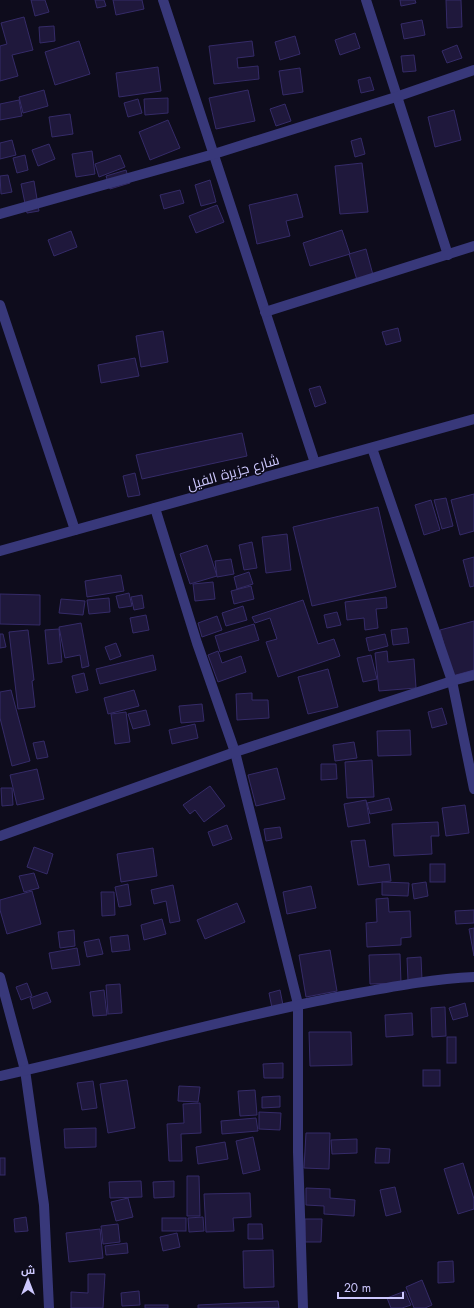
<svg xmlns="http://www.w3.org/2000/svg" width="474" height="1308" viewBox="0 0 474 1308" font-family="Jost,Cairo,sans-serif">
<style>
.building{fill:#1f183c;stroke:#352b68}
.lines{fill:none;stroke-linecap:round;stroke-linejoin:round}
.minor{stroke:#38387a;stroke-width:10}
.tertiary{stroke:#38387a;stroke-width:10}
.labels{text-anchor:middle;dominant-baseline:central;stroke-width:3;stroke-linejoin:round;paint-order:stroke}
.street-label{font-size:14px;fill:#cdc8fe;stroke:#0e0c1c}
</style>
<rect width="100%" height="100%" fill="#0e0c1c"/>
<g class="building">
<polygon points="31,0 45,0 49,12 35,16"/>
<polygon points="95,0 104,0 106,6 97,8"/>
<polygon points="113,0 142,0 144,9 116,15"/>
<polygon points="400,0 415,0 416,3 401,6"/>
<polygon points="446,0 461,0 462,27 447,28"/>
<polygon points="24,17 33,50 12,55 18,76 0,81 0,46 7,44 1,23"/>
<polygon points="422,20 425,35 404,39 401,24"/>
<polygon points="54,26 55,41 40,43 39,27"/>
<polygon points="355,33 360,48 340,55 335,40"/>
<polygon points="295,36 300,54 280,60 275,42"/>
<polygon points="79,41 90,74 55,85 45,52"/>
<polygon points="252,41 254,56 237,58 238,68 258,66 259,79 214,84 209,46"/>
<polygon points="457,45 462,58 447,63 442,51"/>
<polygon points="414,55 416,71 403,72 401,56"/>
<polygon points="158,67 161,91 119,97 116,73"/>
<polygon points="300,68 303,92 283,95 279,71"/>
<polygon points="370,77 374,90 361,93 358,80"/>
<polygon points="44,90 48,106 23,113 19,97"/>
<polygon points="248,90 255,121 216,129 209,98"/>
<polygon points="168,98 168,113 145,115 144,99"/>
<polygon points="138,99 142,113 128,117 124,103"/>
<polygon points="19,100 22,116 0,120 0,104"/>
<polygon points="285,104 291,121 276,126 270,109"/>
<polygon points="454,110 461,140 435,147 428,117"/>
<polygon points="70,114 73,134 52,137 49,117"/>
<polygon points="168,120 180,148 150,160 139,132"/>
<polygon points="361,138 365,154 355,157 351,141"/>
<polygon points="12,140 16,155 0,159 0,143"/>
<polygon points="49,144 55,159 38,166 32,150"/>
<polygon points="92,151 95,174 76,177 72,154"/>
<polygon points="25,155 28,170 17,173 13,158"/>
<polygon points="120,155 125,167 99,177 95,164"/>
<polygon points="362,163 368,212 340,214 335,166"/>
<polygon points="126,170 130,183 110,189 106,176"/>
<polygon points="8,175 12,192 1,194 0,176"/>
<polygon points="210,180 216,202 201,206 195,185"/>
<polygon points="34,181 39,211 27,213 21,184"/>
<polygon points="180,190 184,203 164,209 160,195"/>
<polygon points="297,194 303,217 286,221 290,236 257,244 249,205"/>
<polygon points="217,205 224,222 196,233 189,216"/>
<polygon points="342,230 350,254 310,266 303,243"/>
<polygon points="71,231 77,247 54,256 48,240"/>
<polygon points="366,249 373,275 357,280 349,254"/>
<polygon points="398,328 401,341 386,345 382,332"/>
<polygon points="163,331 168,362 141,367 136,336"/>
<polygon points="135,358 139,376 101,383 98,365"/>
<polygon points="320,386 326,403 315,407 309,389"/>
<polygon points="242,433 247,456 142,479 136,455"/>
<polygon points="135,473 140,495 128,497 123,476"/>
<polygon points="474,494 474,531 460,535 451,500"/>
<polygon points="446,498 453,526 442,529 434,500"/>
<polygon points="431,500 440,530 424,535 415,505"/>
<polygon points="378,507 396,587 312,606 293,527"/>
<polygon points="287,534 291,570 266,573 262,537"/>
<polygon points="252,542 257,568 244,570 239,545"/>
<polygon points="207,545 217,576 190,584 180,554"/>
<polygon points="474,557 474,586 470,587 463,560"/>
<polygon points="231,559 234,574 217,577 215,561"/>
<polygon points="249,572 253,584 237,589 234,577"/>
<polygon points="121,575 124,591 87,597 85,581"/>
<polygon points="213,582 215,599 195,601 193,584"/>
<polygon points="251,586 254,599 234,604 231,591"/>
<polygon points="129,593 132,606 119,608 116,596"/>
<polygon points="0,594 40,595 40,625 0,624"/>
<polygon points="142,595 144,608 134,610 131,597"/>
<polygon points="386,597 387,608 376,609 378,628 365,630 364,618 347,620 345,602"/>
<polygon points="109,598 110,612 89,614 87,600"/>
<polygon points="61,599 85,601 83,615 59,613"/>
<polygon points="303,600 318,644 334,639 340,656 278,677 266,642 277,639 270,618 255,623 252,617"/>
<polygon points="243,606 247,620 226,626 222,613"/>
<polygon points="337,612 341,625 327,628 324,615"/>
<polygon points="146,615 149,630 133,633 130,618"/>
<polygon points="217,616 222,630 202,637 198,623"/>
<polygon points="474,621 474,670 452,676 440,630"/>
<polygon points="81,623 89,666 82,668 80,655 65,658 59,627"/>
<polygon points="254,624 259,640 220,652 215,636"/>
<polygon points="407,628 409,643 393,645 391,630"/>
<polygon points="59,629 62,662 48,664 45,630"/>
<polygon points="28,630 34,680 32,681 35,707 18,709 9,632"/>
<polygon points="0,634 3,634 6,647 0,648"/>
<polygon points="385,634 388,646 369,651 366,638"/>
<polygon points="116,643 121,656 110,660 105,647"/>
<polygon points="218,651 222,663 241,656 246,672 218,682 208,655"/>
<polygon points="387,651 388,662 414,659 416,688 379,691 375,653"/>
<polygon points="153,655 156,670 100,684 96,669"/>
<polygon points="371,655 377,679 363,682 357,658"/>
<polygon points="328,669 338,707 308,714 298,677"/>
<polygon points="84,673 88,690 76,693 72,676"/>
<polygon points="11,690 30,761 12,766 0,718 0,692"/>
<polygon points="134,690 139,706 108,714 104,698"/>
<polygon points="252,693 252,700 268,700 269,718 237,720 236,694"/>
<polygon points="202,704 204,721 181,723 179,706"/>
<polygon points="442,708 447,724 432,728 428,712"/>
<polygon points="146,710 150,725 133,729 128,714"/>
<polygon points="126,712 130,742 115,744 111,714"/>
<polygon points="195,724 198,738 172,744 169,730"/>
<polygon points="410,730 411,755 378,756 377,731"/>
<polygon points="44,741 48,757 37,759 33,743"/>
<polygon points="354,742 357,758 335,761 333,745"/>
<polygon points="372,760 374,797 347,798 345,762"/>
<polygon points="321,764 336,764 337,779 321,780"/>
<polygon points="277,768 285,799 256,806 248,775"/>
<polygon points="37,769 44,799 17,805 10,775"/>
<polygon points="210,786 225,806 204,822 195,810 190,814 183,805"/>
<polygon points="1,788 12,788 13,805 2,806"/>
<polygon points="389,798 392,810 370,814 367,803"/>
<polygon points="366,800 370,823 348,827 344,804"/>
<polygon points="465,805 469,833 446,836 442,808"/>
<polygon points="438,822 439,836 431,836 432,854 394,856 392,824"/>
<polygon points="227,825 232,839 213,846 208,832"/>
<polygon points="280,827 282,838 266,841 264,829"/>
<polygon points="365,840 369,867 389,864 391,881 358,885 351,841"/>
<polygon points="34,847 53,854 47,874 27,867"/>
<polygon points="153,848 157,876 121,882 117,854"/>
<rect x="430" y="864" width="15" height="18"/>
<polygon points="34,873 39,888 24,892 19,876"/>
<polygon points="382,882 409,883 408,896 382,895"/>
<polygon points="426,882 428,896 414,899 412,884"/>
<polygon points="128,884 131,905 119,907 115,887"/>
<polygon points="173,885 180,921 170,923 166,901 154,904 151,890"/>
<polygon points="311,886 316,908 287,914 283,892"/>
<polygon points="32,891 41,924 7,934 0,910 0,900"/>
<polygon points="101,892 114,892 115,915 102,916"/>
<polygon points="388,898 389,912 410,911 411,937 401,938 401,945 367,947 366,923 377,922 376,899"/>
<polygon points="237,903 245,922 205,939 197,920"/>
<polygon points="474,910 474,923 456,924 455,911"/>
<polygon points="162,919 166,934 144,940 141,925"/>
<polygon points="474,928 474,956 469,929"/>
<polygon points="74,930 75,946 60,948 58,932"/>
<polygon points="128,935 130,950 112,952 110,937"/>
<polygon points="99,939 103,954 87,957 84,942"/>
<polygon points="77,948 80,965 52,969 49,953"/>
<polygon points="330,950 337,991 306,997 299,955"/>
<polygon points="400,954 401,983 370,984 369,955"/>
<polygon points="421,957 422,980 408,981 407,958"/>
<polygon points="27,983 32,996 21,1000 16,987"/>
<polygon points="120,984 122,1013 108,1014 106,985"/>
<polygon points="104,990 107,1015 93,1016 90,992"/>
<polygon points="280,990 283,1005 272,1008 269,993"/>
<polygon points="47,992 51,1002 33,1009 30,998"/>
<polygon points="465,1003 468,1016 453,1020 449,1008"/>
<polygon points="445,1007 446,1036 432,1037 431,1008"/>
<polygon points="412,1013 413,1035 386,1037 385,1015"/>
<polygon points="309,1032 351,1032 352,1065 310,1066"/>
<rect x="447" y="1037" width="9" height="26"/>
<polygon points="283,1063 283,1078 264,1078 263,1064"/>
<rect x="423" y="1070" width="17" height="16"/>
<polygon points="127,1080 135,1128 108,1133 100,1084"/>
<polygon points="93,1081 97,1108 82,1110 77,1083"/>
<polygon points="179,1086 200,1087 198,1102 178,1101"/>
<polygon points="255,1090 257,1115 240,1116 238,1091"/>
<polygon points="280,1096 280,1107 262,1108 262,1097"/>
<polygon points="200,1103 201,1133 181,1134 182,1161 169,1161 167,1124 184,1123 183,1104"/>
<polygon points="259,1112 281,1113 280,1130 259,1129"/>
<polygon points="256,1118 258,1131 222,1134 221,1121"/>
<polygon points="96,1128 96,1147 65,1148 64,1129"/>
<polygon points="306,1133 330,1133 329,1169 304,1168"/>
<polygon points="253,1137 260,1170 243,1174 236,1141"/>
<polygon points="357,1139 357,1153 332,1154 331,1140"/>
<polygon points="225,1142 228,1159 198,1164 196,1147"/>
<polygon points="376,1148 390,1149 389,1163 375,1163"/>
<rect x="0" y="1158" width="5" height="17"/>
<polygon points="463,1163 474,1199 474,1209 458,1214 444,1169"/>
<polygon points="187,1176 199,1176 200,1216 187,1216"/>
<polygon points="141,1181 142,1197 110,1198 109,1182"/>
<polygon points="174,1181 174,1197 154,1198 153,1182"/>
<polygon points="395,1187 401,1212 386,1216 380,1190"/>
<polygon points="306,1188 330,1189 330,1198 355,1200 354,1216 324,1214 324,1206 306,1205"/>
<polygon points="250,1193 251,1217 233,1218 234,1231 206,1232 204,1194"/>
<polygon points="128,1198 133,1217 116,1221 111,1202"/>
<polygon points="26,1217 28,1231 15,1232 14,1219"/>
<polygon points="203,1217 204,1231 189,1232 188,1218"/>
<rect x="162" y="1218" width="24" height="13"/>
<polygon points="305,1219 322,1219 321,1242 305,1242"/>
<polygon points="118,1224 120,1242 103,1244 101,1226"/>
<polygon points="248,1224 262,1224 263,1239 248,1239"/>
<polygon points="100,1229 103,1258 69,1262 66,1233"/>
<polygon points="177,1233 180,1247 163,1251 160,1237"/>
<polygon points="127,1243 128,1253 106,1255 105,1246"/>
<polygon points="273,1250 274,1287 244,1288 243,1251"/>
<polygon points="453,1261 454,1282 438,1283 438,1262"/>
<polygon points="88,1274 105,1274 103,1308 71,1308 71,1292 88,1293"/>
<polygon points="422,1280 432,1305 425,1308 414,1308 406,1287"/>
<polygon points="139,1291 140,1305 122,1306 121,1293"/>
<polygon points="405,1291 411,1305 402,1308 391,1308 387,1298"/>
<polygon points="278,1301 279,1308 198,1308 198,1305"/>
<rect x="145" y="1305" width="23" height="3"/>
</g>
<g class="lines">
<g class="minor">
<polyline points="163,0 315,463"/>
<polyline points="366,0 448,255"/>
<polyline points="0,214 214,154 396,97 474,70"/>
<polyline points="0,305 75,530"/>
<polyline points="265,312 474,246"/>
<polyline points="372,448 452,681 474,789"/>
<polyline points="155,508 197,643 235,752 298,1004 298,1152 303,1308"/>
<polyline points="0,836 235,752 452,681 474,675"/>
<polyline points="0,977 25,1070 44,1205 49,1308"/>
<path d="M0,1076C114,1051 227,1018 342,996C386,988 429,979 474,977"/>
</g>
<polyline class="tertiary" points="0,551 474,419"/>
</g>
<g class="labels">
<g class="street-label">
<text transform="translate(233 472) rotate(-16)">شارع جزيرة الفيل</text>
</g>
</g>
<g transform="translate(28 1280)" stroke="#0e0c1c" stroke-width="3" paint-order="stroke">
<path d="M0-3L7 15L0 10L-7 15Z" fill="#cdc8fe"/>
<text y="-6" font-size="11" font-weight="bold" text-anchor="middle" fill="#cdc8fe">ش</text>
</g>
<path d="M338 1292v6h65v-6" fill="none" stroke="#cdc8fe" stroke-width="2"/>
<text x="344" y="1292" font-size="12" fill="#cdc8fe" stroke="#0e0c1c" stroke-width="3" paint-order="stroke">20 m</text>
</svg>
